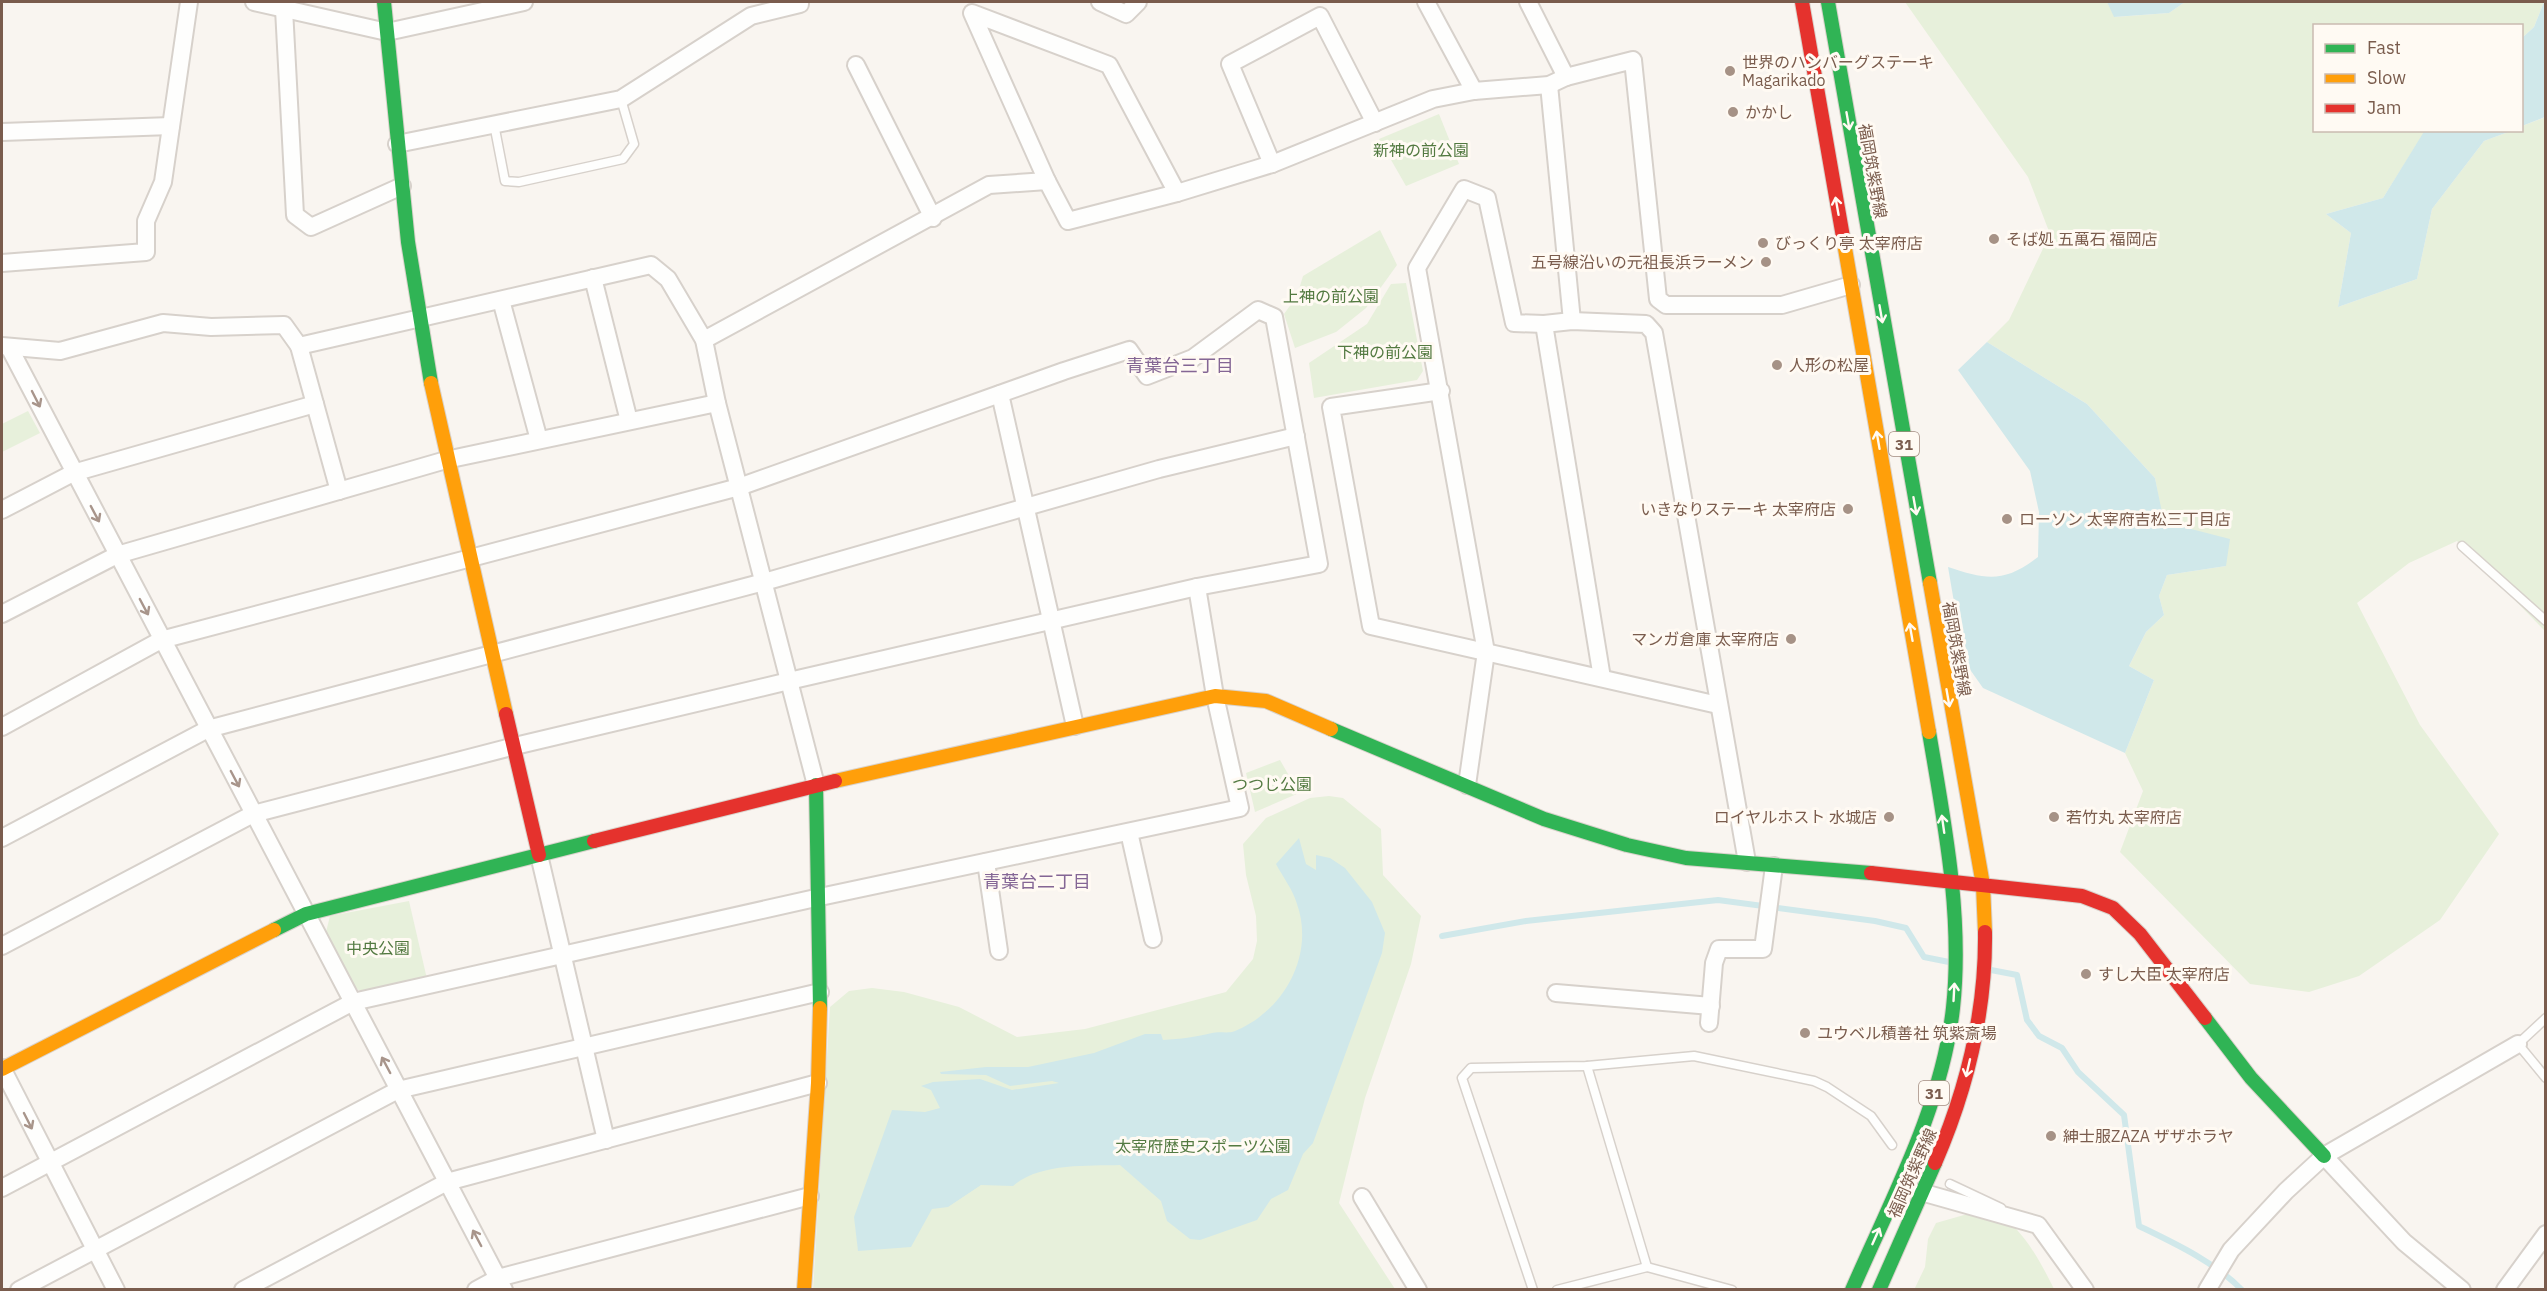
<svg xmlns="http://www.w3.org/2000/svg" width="2547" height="1291" viewBox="0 0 2547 1291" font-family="'IBM Plex Sans','Noto Sans JP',sans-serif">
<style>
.green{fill:#e7f0db}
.water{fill:#d0e8ea}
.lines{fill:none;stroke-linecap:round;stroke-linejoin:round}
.stream{stroke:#d0e8ea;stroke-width:6}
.lane-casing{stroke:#d7d1cb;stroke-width:11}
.street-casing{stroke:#d7d1cb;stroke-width:20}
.fast-casing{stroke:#d9d2cb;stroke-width:16}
.slow-casing{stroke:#d9d2cb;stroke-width:16}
.jam-casing{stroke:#d9d2cb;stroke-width:16}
.lane{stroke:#fefefd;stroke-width:8}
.street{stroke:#fefefd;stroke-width:16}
.fast{stroke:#30b455;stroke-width:14}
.slow{stroke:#ff9f0a;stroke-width:14}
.jam{stroke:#e5322d;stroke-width:14}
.oneway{stroke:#fffaf3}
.oneway2{stroke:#a8958b}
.poi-dot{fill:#a69286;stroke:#fffaf3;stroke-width:2}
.labels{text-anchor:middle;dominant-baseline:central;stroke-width:6;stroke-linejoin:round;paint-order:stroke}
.shield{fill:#fffaf3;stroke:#a28b7f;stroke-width:1.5}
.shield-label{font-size:15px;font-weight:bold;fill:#7a5c4d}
.poi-label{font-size:16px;fill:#7a5c4d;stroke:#fffaf3;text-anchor:start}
.park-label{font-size:16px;fill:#537a41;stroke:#fffaf3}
.street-label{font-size:16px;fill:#7a5c4d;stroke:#fffaf3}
.neighbourhood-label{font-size:18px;fill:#846695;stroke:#fffaf3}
</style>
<rect width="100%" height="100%" fill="#f9f5f0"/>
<g class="green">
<polygon points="1905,2 2107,2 2115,17 2169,13 2185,2 2544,2 2534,27 2522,38 2522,26 2314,26 2314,130 2425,131 2383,198 2326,214 2351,233 2338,307 2417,279 2432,209 2484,141 2511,131 2522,130 2522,126 2546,117 2545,631 2457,541 2409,563 2357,603 2420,725 2499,834 2440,920 2359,976 2309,992 2250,984 2120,852 2143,791 2125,753 2154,680 2129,666 2146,632 2164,615 2159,596 2167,575 2226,566 2163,522 2155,478 2087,404 1987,342 2009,320 2050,234 2028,177"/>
<polygon points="1439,114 1459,164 1406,186 1379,139"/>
<polygon points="1380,230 1397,265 1366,308 1336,332 1295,348 1284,314 1297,296 1303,276"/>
<polygon points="1406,283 1423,371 1417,380 1314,398 1309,363 1367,324 1391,284"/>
<polygon points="28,411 40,433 2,452 2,424"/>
<polygon points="1280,760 1299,793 1255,812 1246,773"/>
<polygon points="1329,796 1343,798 1381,829 1383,875 1421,916 1411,964 1365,1098 1339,1203 1395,1289 813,1290 830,1007 849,991 872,988 904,992 959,1007 1017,1037 1085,1029 1226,992 1253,959 1257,941 1256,916 1246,875 1243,844 1266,818 1310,798"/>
<polygon points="409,901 427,979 364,993 357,989 325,936 330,916"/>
<path d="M1964,1215C1973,1215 1983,1214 1992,1215C2019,1218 2043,1267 2054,1289L1914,1290L1925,1267L1928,1239L1936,1223Z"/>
</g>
<g class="water">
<polygon points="2107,2 2185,2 2169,13 2114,17"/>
<polygon points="2544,2 2545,117 2522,126 2522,38 2534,27"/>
<polygon points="2425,130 2511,131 2484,141 2432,209 2417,279 2338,307 2351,233 2326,214 2383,198"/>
<path d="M1987,342L2087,404L2155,478L2164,522L2230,539L2226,566L2167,575L2159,596L2164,615L2146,632L2129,666L2154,680L2125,753L1983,688L1964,661L1948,567C1987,580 2004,583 2038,557L2039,512L2030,471L1958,370Z"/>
<path d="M1299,838L1306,864L1316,870V855L1330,858L1345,868L1372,902L1385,933L1382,953L1313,1143L1303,1154L1288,1190L1271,1199L1257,1220L1200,1240L1190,1239L1167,1221L1161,1201L1120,1165C1087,1166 1039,1163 1013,1186L981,1185L948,1207L932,1209L911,1247L858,1251L854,1217L892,1110L925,1112L940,1108L931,1090L921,1086L933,1082L980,1079L1012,1090L1059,1083L1052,1081L1010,1086L986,1075L941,1074L940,1072L986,1067H1028L1094,1053L1145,1034H1161L1163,1040C1181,1039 1194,1037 1212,1033C1219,1031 1228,1034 1235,1031C1284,1011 1315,955 1297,904C1293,890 1283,877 1276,864Z"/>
</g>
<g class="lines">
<g class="stream">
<polyline points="1442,936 1526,921 1718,900 1875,921 1906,928 1924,957 1949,962"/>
<path d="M1991,970L2017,975L2027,1020L2039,1036L2062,1048L2078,1072L2124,1115L2139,1226C2174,1243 2215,1262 2242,1290"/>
</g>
<g class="lane-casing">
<g id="lane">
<polyline points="494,124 505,181 519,182 623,159 634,144 621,99"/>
<polyline points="2462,546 2546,621"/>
<polyline points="2546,1018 2518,1044 2546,1078"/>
<polyline points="1587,1066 1647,1267"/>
<polyline points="1950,1184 2001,1208"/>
<polyline points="1533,1290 1462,1078 1471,1068 1587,1066 1694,1056 1814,1081 1827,1087 1871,1116 1892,1145"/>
<polyline points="1557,1290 1647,1267 1732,1290"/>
</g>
</g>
<g class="street-casing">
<g id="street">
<polyline points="254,2 387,32 524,2"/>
<polyline points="1100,2 1126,14 1138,2"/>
<polyline points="1426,2 1474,91"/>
<polyline points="1528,2 1566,77"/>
<polyline points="284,9 295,215 311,227 402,186"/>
<polyline points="856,65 933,218"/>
<polyline points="1549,85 1572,321"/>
<polyline points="2,132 171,126"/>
<polyline points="397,144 621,99 751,16 800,4 800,2"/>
<polyline points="1272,164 1230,64 1320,16 1375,123"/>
<polyline points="1047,181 972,13 1109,65 1177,193"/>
<polyline points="2,263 146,252 146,221 163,182 189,2"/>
<polyline points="593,278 629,421"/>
<polyline points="501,300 539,440"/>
<polyline points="1544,324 1602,678"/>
<polyline points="704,340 989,185 1047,181 1068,221 1177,193 1272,164 1433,99 1474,91 1549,85 1566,77 1633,60 1658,299 1666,305 1782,305 1851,285"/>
<polyline points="2,346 60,351 163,323 211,327 284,325 299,346 651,265 668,279 704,340 717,403 816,785"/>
<polyline points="299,346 339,491"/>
<polyline points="9,347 504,1290"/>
<polyline points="1441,391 1331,407 1371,626 1718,705"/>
<polyline points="1000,394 1075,726"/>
<polyline points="2,510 73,473 315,404"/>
<polyline points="2,614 117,555 446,460 717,403"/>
<polyline points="2,727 161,640 739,487 1064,371 1129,350 1147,376 1193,358 1258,310 1274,317 1319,564 1197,587 789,681 515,746 253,814 2,946"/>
<polyline points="1467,785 1486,652 1417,268 1464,189 1487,198 1514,323 1544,324 1572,321 1646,324 1654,333 1747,862"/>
<polyline points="1129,832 1153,939"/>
<polyline points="2,838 208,729 764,582 1159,469 1296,436"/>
<polyline points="539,855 606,1140"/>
<polyline points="986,862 999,951"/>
<polyline points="1556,993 1711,1006"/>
<polyline points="1709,1023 1714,963 1719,949 1763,949 1774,866"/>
<polyline points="2,1068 116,1290"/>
<polyline points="2324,1156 2404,1242 2462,1290"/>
<polyline points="2,1188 353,1002 820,897 1240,808 1215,696 1197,587"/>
<polyline points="1921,1192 2038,1225 2085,1290"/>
<polyline points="1362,1197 1418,1290"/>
<polyline points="19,1290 398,1090 820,992"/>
<polyline points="243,1290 447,1182 818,1083"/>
<polyline points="476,1290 498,1278 810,1196"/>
<polyline points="2207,1290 2231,1250 2286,1191 2324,1156 2518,1044"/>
<polyline points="2505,1290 2546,1234"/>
</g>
</g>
<g class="fast-casing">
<g id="fast">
<polyline points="384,2 408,242 431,383"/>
<polyline points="1828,2 1930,583"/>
<polyline points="1331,729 1544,819 1627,845 1686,858 1871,873"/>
<polyline points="816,785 820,1008"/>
<polyline points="274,930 306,914 594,841"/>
<polyline points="2205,1018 2251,1078 2324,1156"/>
<path d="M1852,1290C1891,1200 1942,1107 1953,1008C1963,916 1944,821 1929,732"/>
<polyline points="1879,1290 1935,1163"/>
</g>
</g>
<g class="slow-casing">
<g id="slow">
<polyline points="1843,237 1929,732"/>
<polyline points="431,383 506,714"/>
<polyline points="1930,583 1983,885 1985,932"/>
<polyline points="835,781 1215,696 1266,701 1331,729"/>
<polyline points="2,1069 274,930"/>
<polyline points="804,1290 818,1083 820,1008"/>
</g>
</g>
<g class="jam-casing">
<g id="jam">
<polyline points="1802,2 1843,237"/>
<polyline points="506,714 539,855"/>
<polyline points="594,841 835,781"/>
<polyline points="1871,873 2082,896 2113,908 2140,934 2205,1018"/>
<path d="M1935,1163C1967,1089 1986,1013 1985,932"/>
</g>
</g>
<use href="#lane" class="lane"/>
<use href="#street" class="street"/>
<use href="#fast" class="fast"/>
<use href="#slow" class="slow"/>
<use href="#jam" class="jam"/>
</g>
<defs><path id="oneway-shaft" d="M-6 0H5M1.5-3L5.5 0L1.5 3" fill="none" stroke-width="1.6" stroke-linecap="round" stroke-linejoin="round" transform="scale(1.5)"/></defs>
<g class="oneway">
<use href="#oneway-shaft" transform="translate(1848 121) rotate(80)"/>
<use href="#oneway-shaft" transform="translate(1837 206) rotate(-100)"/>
<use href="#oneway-shaft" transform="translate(1881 314) rotate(80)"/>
<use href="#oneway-shaft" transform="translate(1878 440) rotate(-100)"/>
<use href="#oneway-shaft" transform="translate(1915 506) rotate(80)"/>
<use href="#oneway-shaft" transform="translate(1911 632) rotate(-100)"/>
<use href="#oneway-shaft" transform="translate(1948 698) rotate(80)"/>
<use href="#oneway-shaft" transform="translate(1943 824) rotate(-98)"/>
<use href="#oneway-shaft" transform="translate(1954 992) rotate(-87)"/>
<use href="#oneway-shaft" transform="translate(1968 1068) rotate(103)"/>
<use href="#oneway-shaft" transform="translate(1876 1236) rotate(-66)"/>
</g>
<g class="oneway2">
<use href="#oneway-shaft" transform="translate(36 399) rotate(63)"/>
<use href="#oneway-shaft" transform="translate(95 514) rotate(62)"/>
<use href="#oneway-shaft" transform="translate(144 607) rotate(62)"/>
<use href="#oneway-shaft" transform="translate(235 779) rotate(62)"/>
<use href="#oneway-shaft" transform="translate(386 1065) rotate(-118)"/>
<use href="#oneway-shaft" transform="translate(28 1121) rotate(63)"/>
<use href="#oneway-shaft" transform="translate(477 1238) rotate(-118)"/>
</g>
<g class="poi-dot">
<circle cx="1730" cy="71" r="6"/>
<circle cx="1733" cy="112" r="6"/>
<circle cx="1994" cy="239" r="6"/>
<circle cx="1763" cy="243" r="6"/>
<circle cx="1766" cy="262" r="6"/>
<circle cx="1777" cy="365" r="6"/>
<circle cx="1848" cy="509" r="6"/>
<circle cx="2007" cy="519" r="6"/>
<circle cx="1791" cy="639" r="6"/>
<circle cx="1889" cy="817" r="6"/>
<circle cx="2054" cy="817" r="6"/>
<circle cx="2086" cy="974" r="6"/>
<circle cx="1805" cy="1033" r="6"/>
<circle cx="2051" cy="1136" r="6"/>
</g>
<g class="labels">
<g class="shield">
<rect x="1889" y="432" width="30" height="24" rx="4.5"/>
<rect x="1919" y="1081" width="30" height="24" rx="4.5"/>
</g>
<g class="shield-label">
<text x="1904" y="444">31</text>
<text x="1934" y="1093">31</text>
</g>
<g class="poi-label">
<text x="1742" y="62">世界のハンバーグステーキ<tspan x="1742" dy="18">Magarikado</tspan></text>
<text x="1745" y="112">かかし</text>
<text x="2006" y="239">そば処 五萬石 福岡店</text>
<text x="1775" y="243">びっくり亭 太宰府店</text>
<text x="1754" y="262" text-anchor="end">五号線沿いの元祖長浜ラーメン</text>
<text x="1789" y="365">人形の松屋</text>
<text x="1836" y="509" text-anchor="end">いきなりステーキ 太宰府店</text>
<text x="2019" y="519">ローソン 太宰府吉松三丁目店</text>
<text x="1779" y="639" text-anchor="end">マンガ倉庫 太宰府店</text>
<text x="1877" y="817" text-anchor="end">ロイヤルホスト 水城店</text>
<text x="2066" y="817">若竹丸 太宰府店</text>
<text x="2098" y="974">すし大臣 太宰府店</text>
<text x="1817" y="1033">ユウベル積善社 筑紫斎場</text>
<text x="2063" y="1136">紳士服ZAZA ザザホラヤ</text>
</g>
<g class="park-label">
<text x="1421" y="150">新神の前公園</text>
<text x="1331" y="296">上神の前公園</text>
<text x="1385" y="352">下神の前公園</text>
<text x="1272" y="784">つつじ公園</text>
<text x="378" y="948">中央公園</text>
<text x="1203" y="1146">太宰府歴史スポーツ公園</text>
</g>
<g class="street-label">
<text transform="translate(1873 171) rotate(80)">福岡筑紫野線</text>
<text transform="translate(1957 649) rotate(80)">福岡筑紫野線</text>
<text transform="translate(1912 1173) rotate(-66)">福岡筑紫野線</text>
</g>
<g class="neighbourhood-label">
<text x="1180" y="365">青葉台三丁目</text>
<text x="1037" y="881">青葉台二丁目</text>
</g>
</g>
<rect width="2547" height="1291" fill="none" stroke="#7a5c4d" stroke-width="6"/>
<rect x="2313" y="24" width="210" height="108" fill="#fffaf3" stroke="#cabbb1" stroke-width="1.5"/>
<rect x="2325" y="44" width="30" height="9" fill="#30b455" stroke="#cabbb1" stroke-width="1.5"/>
<text x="2367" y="54" font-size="18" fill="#7a5c4d">Fast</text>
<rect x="2325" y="74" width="30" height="9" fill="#ff9f0a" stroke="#cabbb1" stroke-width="1.5"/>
<text x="2367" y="84" font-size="18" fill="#7a5c4d">Slow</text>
<rect x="2325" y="104" width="30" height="9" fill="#e5322d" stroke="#cabbb1" stroke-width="1.5"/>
<text x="2367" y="114" font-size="18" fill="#7a5c4d">Jam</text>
</svg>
